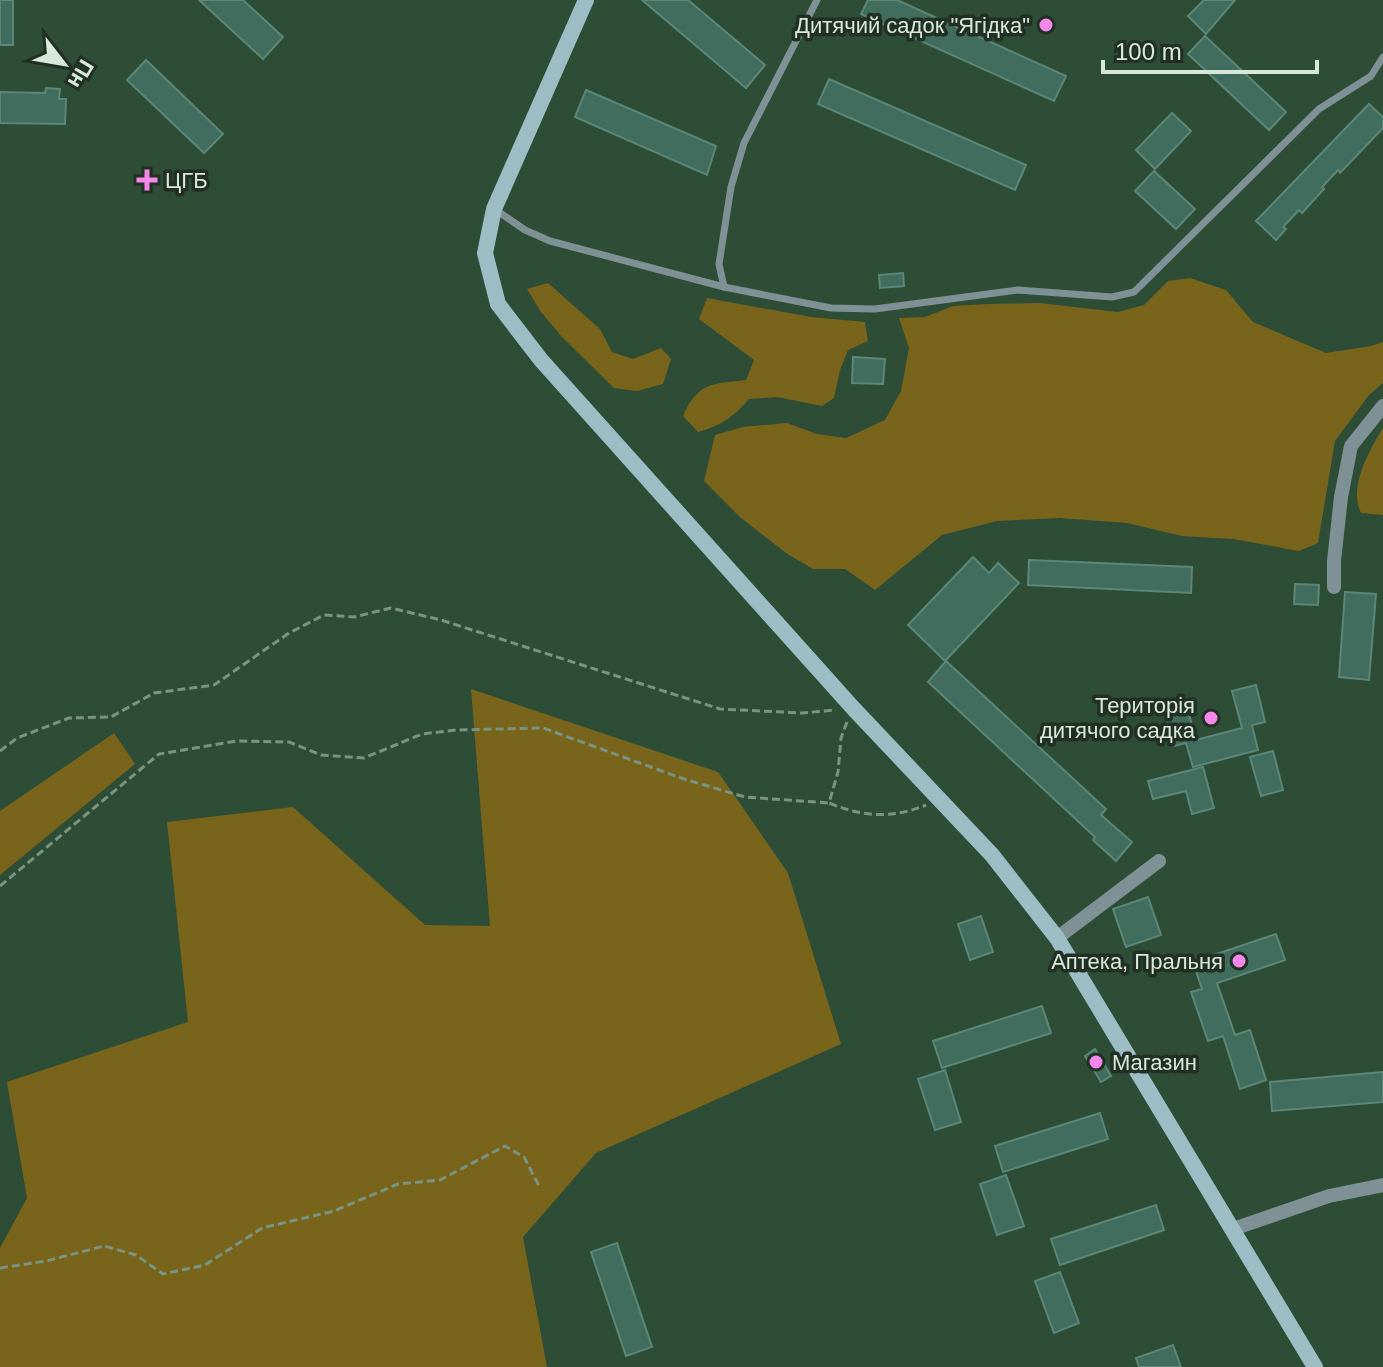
<svg xmlns="http://www.w3.org/2000/svg" width="1383" height="1367" viewBox="0 0 1383 1367" font-family="Arial,sans-serif">
<style>
.green{fill:#79641c}
.building{fill:#416c5e;stroke:#5b8778;stroke-width:2}
.lines{fill:none;stroke-linecap:round;stroke-linejoin:round}
.path{stroke:#7b9481;stroke-width:3;stroke-dasharray:8 4;stroke-linecap:butt}
.lane{stroke:#7e9296;stroke-width:7}
.street{stroke:#7e9296;stroke-width:14}
.secondary{stroke:#9dbdc4;stroke-width:16}
.poi-dot{fill:#f788eb;stroke:#212f24;stroke-width:3}
.labels{text-anchor:middle;dominant-baseline:central;stroke-width:7;stroke-linejoin:round;paint-order:stroke}
.poi-label{font-size:22px;fill:#d7e9db;stroke:#212f24;text-anchor:end}
</style>
<rect width="100%" height="100%" fill="#2e4d36"/>
<g class="green">
<polygon points="1190,278 1226,290 1253,322 1326,353 1371,346 1383,342 1383,383 1369,395 1335,441 1318,543 1299,551 1233,539 1182,536 1127,523 1060,518 997,521 942,535 875,590 845,569 813,569 786,553 741,518 704,481 715,435 743,427 787,423 817,434 846,438 885,420 901,391 909,348 899,318 925,317 953,306 988,304 1039,303 1118,312 1144,305 1168,281"/>
<polygon points="548,283 600,329 612,352 633,359 661,348 671,359 663,384 637,391 614,388 562,337 541,312 527,289"/>
<path d="M707,298L811,317L865,322L868,341L848,350L840,370L834,398L822,406L777,397L749,399C733,417 721,426 698,432L683,416C698,382 712,384 746,380L754,360L699,319Z"/>
<path d="M1383,428V515L1361,513C1348,487 1369,451 1383,428Z"/>
<polygon points="471,689 718,772 788,873 841,1044 596,1153 523,1237 547,1367 0,1367 0,1248 27,1198 7,1082 188,1022 167,822 293,807 425,925 490,926"/>
<polygon points="114,733 135,764 0,875 0,811"/>
</g>
<g class="building">
<rect x="0" y="0" width="13" height="45"/>
<polygon points="199,0 243,0 283,37 263,59"/>
<polygon points="642,0 688,0 765,65 746,88"/>
<polygon points="868,0 897,0 1066,76 1054,101 861,14"/>
<polygon points="1204,0 1235,0 1206,34 1188,16"/>
<polygon points="1205,36 1286,112 1269,130 1188,54"/>
<polygon points="146,60 223,134 204,153 127,80"/>
<polygon points="829,79 1026,165 1015,190 818,104"/>
<polygon points="46,88 60,89 59,99 66,99 65,124 0,123 0,92 45,93"/>
<polygon points="586,90 716,146 707,175 575,117"/>
<polygon points="1369,104 1383,117 1383,128 1340,173 1338,170 1322,187 1324,189 1302,213 1299,210 1283,227 1286,229 1276,240 1256,221"/>
<polygon points="1172,113 1191,131 1155,169 1136,150"/>
<polygon points="1154,171 1195,209 1176,229 1135,191"/>
<polygon points="903,273 904,286 880,288 879,275"/>
<polygon points="853,357 885,359 883,384 852,383"/>
<polygon points="973,557 989,573 998,563 1019,583 945,661 908,625"/>
<polygon points="1029,560 1192,567 1191,593 1028,585"/>
<polygon points="1295,584 1319,585 1318,605 1294,604"/>
<polygon points="1345,592 1376,594 1369,680 1339,677"/>
<polygon points="946,661 1106,809 1101,815 1132,842 1116,861 1093,840 1095,837 928,682"/>
<polygon points="1256,685 1265,722 1252,725 1258,750 1193,767 1186,743 1174,746 1164,708 1186,703 1196,740 1242,728 1232,691"/>
<polygon points="1273,751 1283,790 1261,796 1250,757"/>
<polygon points="1203,767 1214,808 1192,814 1186,791 1153,799 1148,781"/>
<polygon points="1148,897 1161,935 1126,947 1113,909"/>
<polygon points="981,916 993,952 970,960 958,924"/>
<polygon points="1276,934 1285,960 1217,983 1235,1035 1250,1030 1266,1080 1240,1089 1223,1036 1208,1041 1191,992 1202,989 1193,962"/>
<polygon points="1042,1006 1051,1033 942,1068 933,1041"/>
<polygon points="1095,1049 1111,1076 1101,1082 1085,1056"/>
<polygon points="945,1070 961,1122 935,1130 918,1079"/>
<polygon points="1383,1072 1383,1102 1272,1111 1270,1082"/>
<polygon points="1100,1113 1108,1139 1003,1172 995,1146"/>
<polygon points="1006,1175 1024,1226 997,1235 980,1184"/>
<polygon points="1156,1205 1164,1230 1060,1265 1051,1239"/>
<polygon points="617,1243 652,1347 626,1356 591,1252"/>
<polygon points="1060,1272 1079,1323 1054,1333 1035,1281"/>
<polygon points="1173,1345 1181,1367 1139,1367 1136,1358"/>
</g>
<g class="lines">
<g class="path">
<path d="M847,722L841,738L838,772L829,803C863,817 892,819 926,805"/>
<polyline points="0,751 17,738 69,718 111,717 154,693 214,685 289,633 324,615 354,617 391,608 441,620 720,709 802,713 836,710"/>
<polyline points="0,886 159,754 237,741 289,742 321,755 364,758 422,734 456,730 543,728 684,779 745,797 829,803"/>
<polyline points="0,1268 46,1261 104,1246 136,1255 163,1274 205,1265 262,1228 334,1211 398,1184 440,1180 505,1146 524,1157 540,1188"/>
</g>
<g class="lane">
<polyline points="496,210 525,230 550,241 724,287 831,308 875,309 1018,290 1112,297 1134,292 1319,109 1371,76 1383,57"/>
<polyline points="724,287 719,264 731,187 744,143 817,0"/>
</g>
<g class="street">
<polyline points="1334,587 1334,561 1341,497 1351,446 1383,406"/>
<polyline points="1057,938 1159,861"/>
<polyline points="1233,1229 1329,1196 1383,1185"/>
</g>
<polyline class="secondary" points="586,0 494,209 485,253 498,304 541,360 853,708 992,855 1057,938 1315,1367"/>
</g>
<g class="poi-dot">
<circle cx="1046" cy="25" r="8"/>
<path d="M143 168h8v8h8v8h-8v8h-8v-8h-8v-8h8z"/>
<circle cx="1211" cy="718" r="8"/>
<circle cx="1239" cy="961" r="8"/>
<circle cx="1096" cy="1062" r="8"/>
</g>
<g class="labels">
<g class="poi-label">
<text x="1030" y="25">Дитячий садок "Ягідка"</text>
<text x="165" y="180" text-anchor="start">ЦГБ</text>
<text x="1195" y="705">Територія<tspan x="1195" dy="25">дитячого садка</tspan></text>
<text x="1223" y="961">Аптека, Пральня</text>
<text x="1112" y="1062" text-anchor="start">Магазин</text>
</g>
</g>
<g transform="translate(64 64) rotate(121)" stroke="#212f24" stroke-width="6" paint-order="stroke">
<path d="M0-6L14 30L0 20L-14 30Z" fill="#d7e9db"/>
<text y="-12" font-size="22" font-weight="bold" text-anchor="middle" fill="#d7e9db">Пн</text>
</g>
<path d="M1103 60v12h214v-12" fill="none" stroke="#d7e9db" stroke-width="4"/>
<text x="1115" y="60" font-size="24" fill="#d7e9db" stroke="#212f24" stroke-width="6" paint-order="stroke">100 m</text>
</svg>
